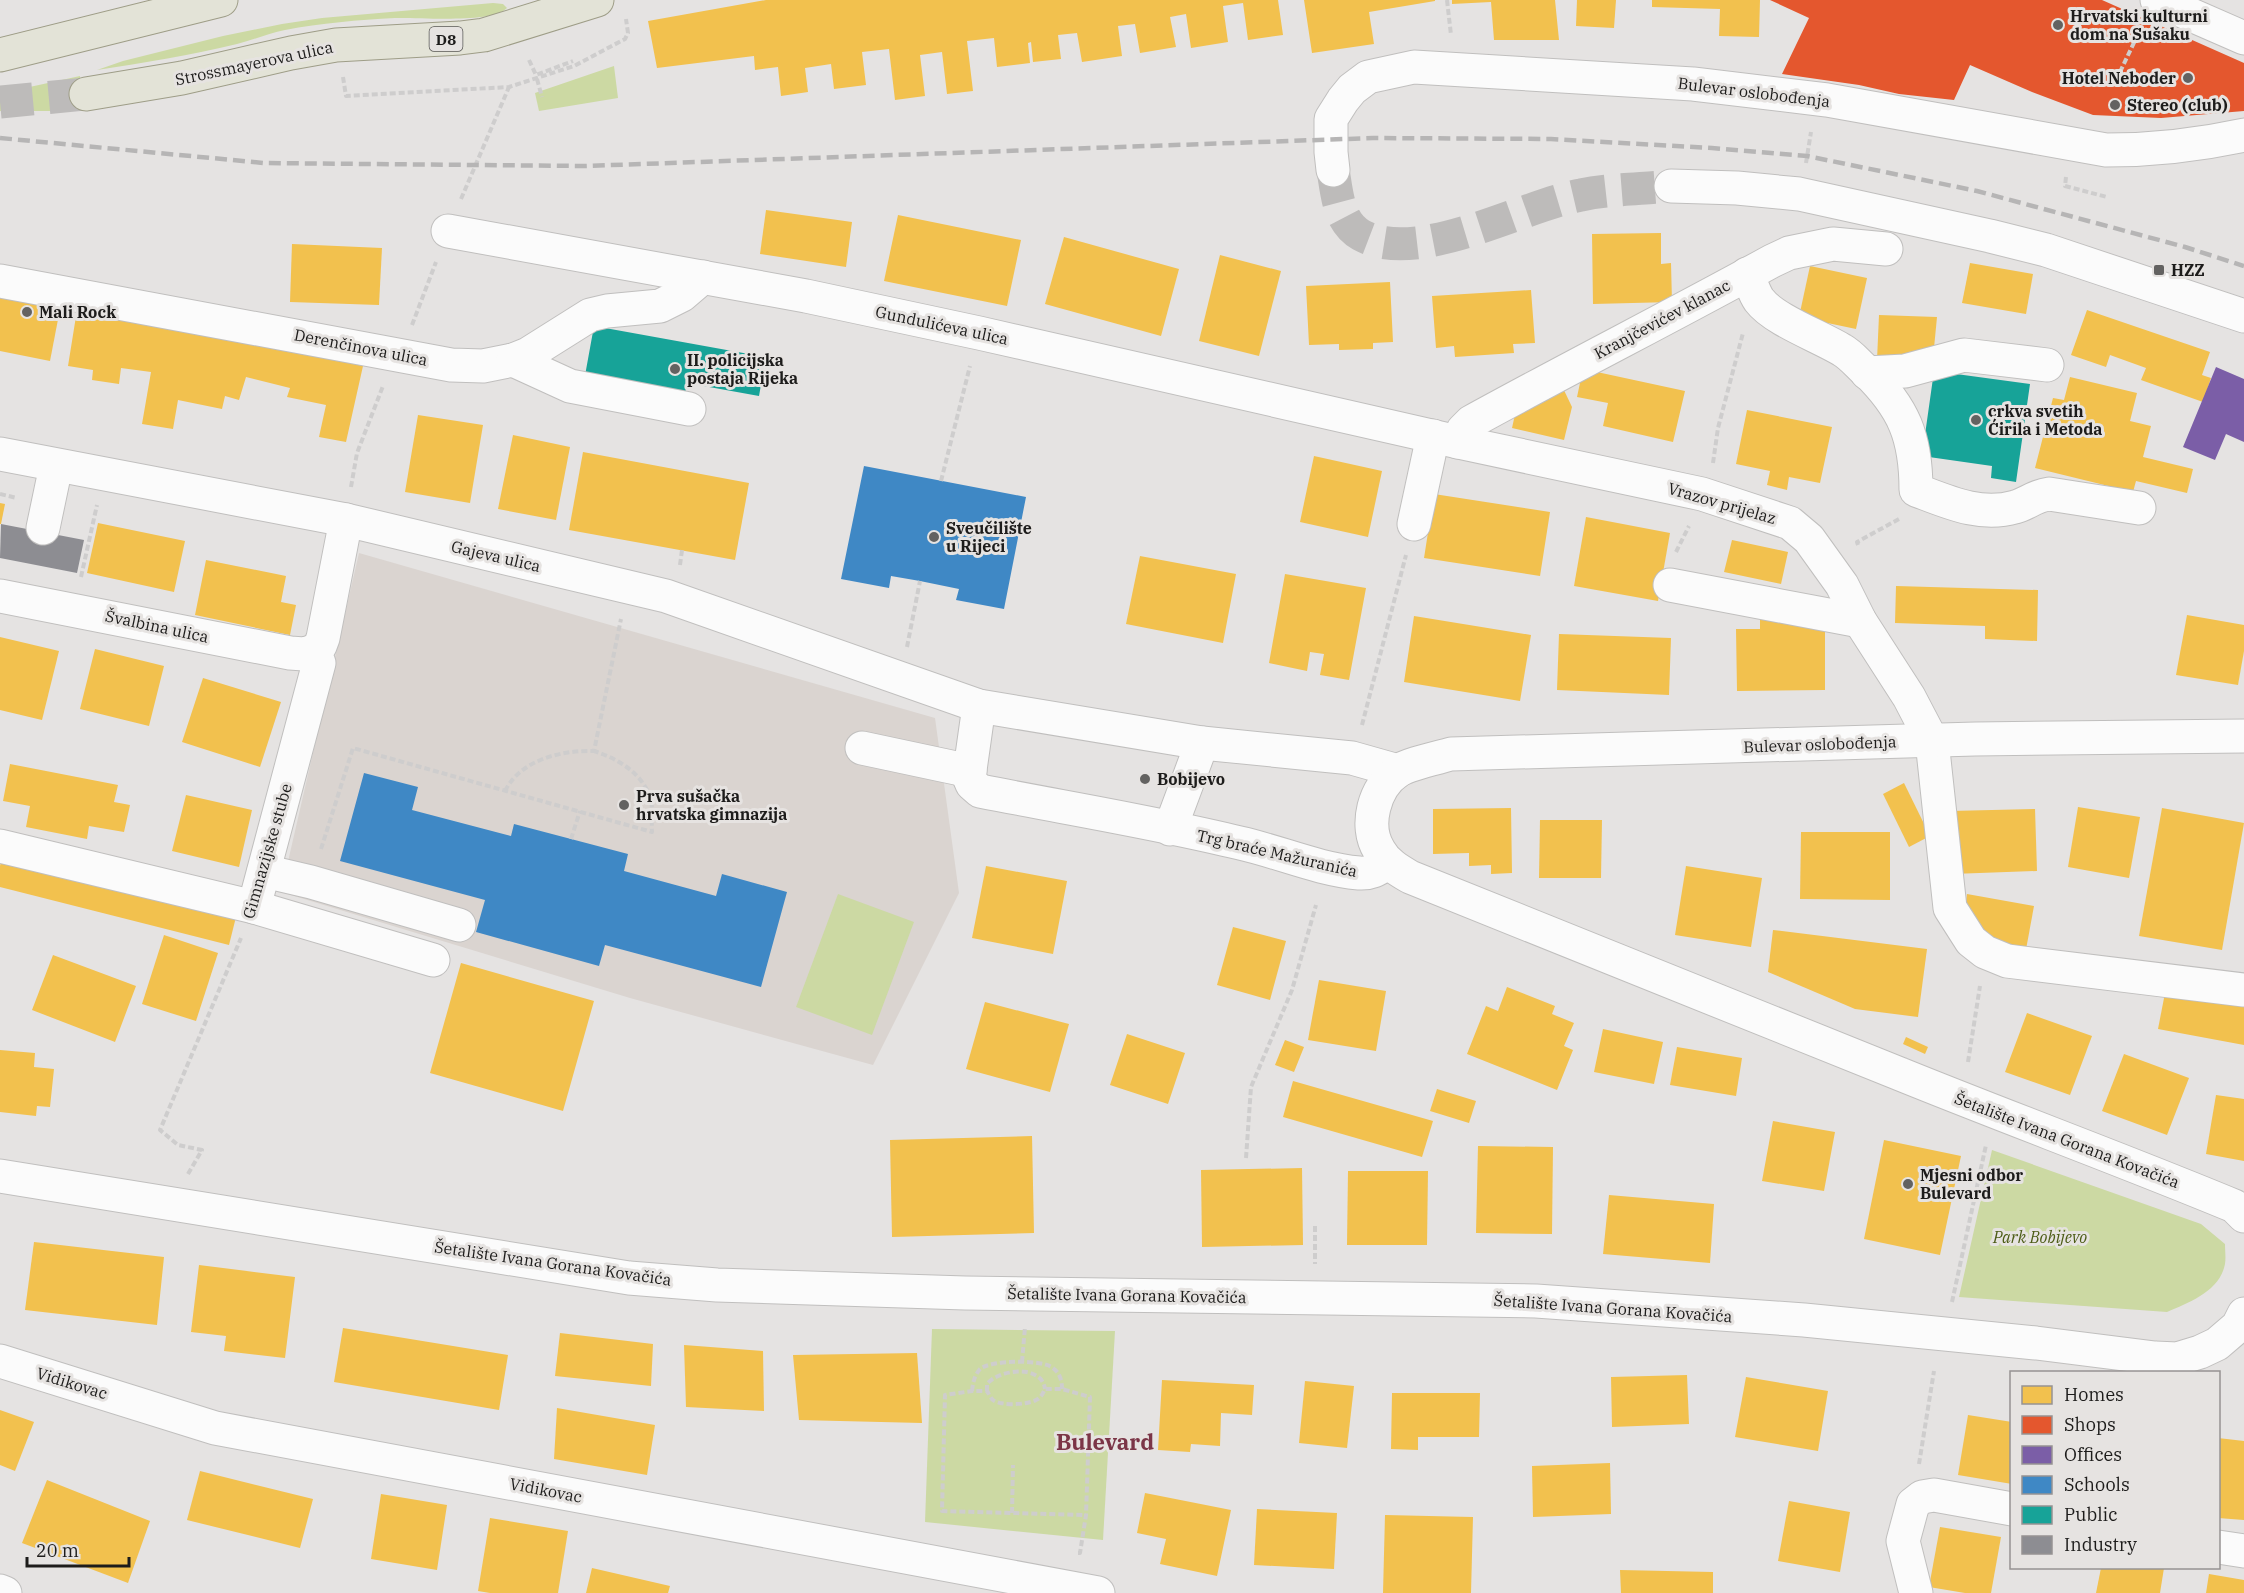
<svg xmlns="http://www.w3.org/2000/svg" width="2244" height="1593" viewBox="0 0 2244 1593" font-family="'IBM Plex Serif',serif">
<style>
.built{fill:#dad4d0}
.green{fill:#ccd9a3}
.homes{fill:#f2c14e}
.shops{fill:#e4572e}
.offices{fill:#7b5ea7}
.schools{fill:#3f88c5}
.public{fill:#17a398}
.industry{fill:#8d8d92}
.lines{fill:none;stroke-linecap:round;stroke-linejoin:round}
.minor-tunnel{stroke:#bdbbba;stroke-width:33;stroke-dasharray:33 16;stroke-linecap:butt}
.major-tunnel{stroke:#bdbbba;stroke-width:33;stroke-dasharray:33 16;stroke-linecap:butt}
.minor-casing{stroke:#c0bfbe;stroke-width:35}
.major-casing{stroke:#9e9d87;stroke-width:35}
.path{stroke:#cecdcd;stroke-width:4;stroke-dasharray:6 3;stroke-linecap:butt}
.minor{stroke:#fbfbfb;stroke-width:33}
.major{stroke:#e3e3d7;stroke-width:33}
.rail{stroke:#b6b5b5;stroke-width:4.5;stroke-dasharray:12 6;stroke-linecap:butt}
.poi-dot{fill:#636261;stroke:#e6e3e1;stroke-width:2}
.labels{text-anchor:middle;dominant-baseline:central;stroke-width:6;stroke-linejoin:round;paint-order:stroke}
.shield{fill:#e6e3e1;stroke:#595856;stroke-width:1.5}
.shield-label{font-size:15px;font-weight:bold;fill:#1d1c1b}
.poi-label{font-size:16px;font-weight:bold;fill:#1d1c1b;stroke:#e6e3e1;text-anchor:start}
.street-label{font-size:16px;fill:#1d1c1b;stroke:#e6e3e1}
.park-label{font-size:16px;font-style:italic;fill:#4c5c16;stroke:#e6e3e1}
.district-label{font-size:22px;font-weight:bold;fill:#7b3547;stroke:#e6e3e1}
</style>
<rect width="100%" height="100%" fill="#e5e3e2"/>
<polygon class="built" points="359,553 935,718 959,893 873,1065 630,998 281,892"/>
<g class="green">
<path d="M493,3L503,4L507,8C492,24 418,17 395,18C358,20 321,23 285,30C269,33 253,40 237,44C191,55 144,63 97,70L123,61L223,36L282,24L322,18Z"/>
<polygon points="614,66 618,98 539,111 535,93"/>
<polygon points="80,76 83,111 0,111 0,92 25,88"/>
<polygon points="838,894 914,922 872,1035 796,1007"/>
<path d="M1992,1150L2201,1224L2225,1244C2225,1250 2226,1258 2225,1264C2220,1291 2190,1302 2167,1312L1959,1297Z"/>
<polygon points="932,1329 1115,1331 1103,1540 925,1522"/>
</g>
<g class="homes">
<polygon points="766,0 1278,0 1283,35 1248,40 1243,3 1223,6 1228,42 1191,48 1186,14 1170,17 1176,47 1140,53 1135,24 1118,26 1122,56 1082,62 1077,33 1058,35 1061,59 1033,62 1031,42 1028,43 1030,63 997,67 994,38 967,41 973,91 947,94 942,52 920,55 925,96 895,100 889,49 862,52 866,85 834,89 831,64 805,68 808,92 781,96 778,67 755,70 754,56 657,68 648,21"/>
<polygon points="1304,0 1435,0 1435,1 1369,12 1374,44 1312,53"/>
<polygon points="1452,0 1555,0 1559,40 1494,40 1491,2 1452,4"/>
<polygon points="1577,0 1616,0 1614,28 1576,26"/>
<polygon points="1652,0 1760,0 1759,37 1719,36 1720,9 1652,7"/>
<polygon points="766,210 852,222 846,267 760,254"/>
<polygon points="898,215 1021,240 1007,306 884,281"/>
<polygon points="1661,233 1661,264 1671,263 1672,302 1593,304 1592,234"/>
<polygon points="1064,237 1179,269 1161,336 1045,304"/>
<polygon points="292,244 382,248 379,305 290,302"/>
<polygon points="1220,255 1281,271 1259,356 1199,341"/>
<polygon points="1970,263 2033,274 2026,314 1962,303"/>
<polygon points="1810,266 1867,278 1856,329 1799,317"/>
<polygon points="1390,282 1393,342 1373,343 1373,349 1339,350 1339,344 1309,345 1306,286"/>
<polygon points="1531,290 1535,343 1513,344 1514,353 1455,357 1454,346 1436,348 1432,296"/>
<polygon points="0,297 60,309 50,361 0,351"/>
<polygon points="77,310 299,350 363,366 346,442 319,437 326,405 287,397 290,388 246,377 239,400 225,396 222,409 178,400 173,429 142,424 151,372 121,368 119,384 92,380 93,370 68,366"/>
<polygon points="2087,310 2210,352 2202,375 2211,378 2203,402 2141,380 2146,368 2110,355 2106,367 2071,355"/>
<polygon points="1879,315 1937,317 1934,348 1877,360"/>
<polygon points="1583,369 1685,391 1673,442 1603,426 1608,403 1577,397"/>
<polygon points="2070,377 2137,393 2130,421 2151,426 2143,457 2193,469 2187,493 2136,481 2133,492 2035,468 2053,398 2064,400"/>
<polygon points="1562,386 1572,407 1564,440 1512,428 1516,410"/>
<polygon points="1747,410 1832,427 1820,483 1789,477 1787,490 1767,485 1770,471 1736,464"/>
<polygon points="418,415 483,425 470,503 405,492"/>
<polygon points="513,435 570,447 556,520 498,509"/>
<polygon points="583,452 749,483 735,560 569,530"/>
<polygon points="1314,456 1382,471 1368,537 1300,522"/>
<polygon points="1434,494 1550,512 1540,576 1424,558"/>
<polygon points="0,503 5,504 1,524 0,524"/>
<polygon points="1586,517 1670,533 1658,601 1574,586"/>
<polygon points="98,523 185,541 174,592 87,573"/>
<polygon points="1732,540 1788,552 1781,584 1724,572"/>
<polygon points="1140,556 1236,574 1223,643 1126,624"/>
<polygon points="206,560 286,576 281,602 296,605 290,635 195,615"/>
<polygon points="1285,574 1366,588 1349,680 1320,675 1324,654 1310,652 1307,671 1269,663"/>
<polygon points="1896,586 2038,590 2037,641 1985,639 1985,626 1895,623"/>
<polygon points="1760,615 1825,625 1825,690 1737,691 1736,629 1760,629"/>
<polygon points="2187,615 2244,625 2244,651 2238,685 2176,675"/>
<polygon points="1414,616 1531,635 1520,701 1404,682"/>
<polygon points="1559,634 1671,638 1669,695 1557,690"/>
<polygon points="0,637 59,651 42,720 0,710"/>
<polygon points="95,649 164,666 149,726 80,709"/>
<polygon points="203,678 281,702 260,767 182,742"/>
<polygon points="10,764 118,785 114,802 130,805 124,832 89,826 87,839 26,827 30,806 3,801"/>
<polygon points="1904,783 1930,836 1909,847 1883,794"/>
<polygon points="186,795 252,810 239,867 172,851"/>
<polygon points="2078,807 2140,817 2129,878 2068,867"/>
<polygon points="1511,808 1512,873 1491,874 1491,865 1469,866 1469,853 1433,854 1433,809"/>
<polygon points="2162,808 2244,823 2222,950 2139,936"/>
<polygon points="2035,809 2037,871 1952,874 1950,811"/>
<polygon points="1540,820 1602,820 1601,878 1539,878"/>
<polygon points="1801,832 1890,832 1890,900 1800,899"/>
<polygon points="3,854 237,913 229,945 0,887 0,866"/>
<polygon points="986,866 1067,881 1053,954 972,938"/>
<polygon points="1686,866 1762,878 1751,947 1675,935"/>
<polygon points="1967,894 2034,906 2025,955 2007,954 1969,920 1965,909"/>
<polygon points="1233,927 1286,941 1270,1000 1217,985"/>
<polygon points="1773,930 1927,949 1918,1017 1855,1009 1768,972"/>
<polygon points="164,935 218,953 196,1021 142,1004"/>
<polygon points="53,955 136,986 115,1042 32,1010"/>
<polygon points="461,963 594,1001 563,1111 430,1073"/>
<polygon points="1319,980 1386,991 1376,1051 1308,1040"/>
<polygon points="1507,987 1555,1006 1552,1014 1574,1023 1564,1046 1573,1050 1557,1090 1467,1054 1486,1006 1498,1011"/>
<polygon points="2165,993 2244,1007 2244,1045 2158,1029"/>
<polygon points="985,1002 1069,1024 1050,1092 966,1069"/>
<polygon points="2027,1013 2092,1036 2070,1095 2005,1072"/>
<polygon points="1603,1029 1663,1042 1654,1084 1594,1072"/>
<polygon points="1127,1034 1185,1053 1168,1104 1110,1085"/>
<polygon points="1906,1037 1928,1047 1925,1054 1903,1044"/>
<polygon points="1285,1040 1304,1047 1294,1072 1275,1065"/>
<polygon points="1677,1047 1742,1058 1736,1096 1670,1085"/>
<polygon points="0,1050 35,1053 34,1067 54,1069 50,1107 37,1106 36,1116 0,1112"/>
<polygon points="2124,1054 2189,1078 2167,1135 2102,1111"/>
<polygon points="1293,1081 1433,1121 1422,1157 1283,1117"/>
<polygon points="1437,1089 1476,1101 1469,1123 1430,1111"/>
<polygon points="2216,1095 2244,1099 2244,1161 2206,1154"/>
<polygon points="1773,1121 1835,1132 1824,1191 1762,1181"/>
<polygon points="1032,1136 1034,1233 892,1237 890,1140"/>
<polygon points="1884,1140 1961,1156 1940,1255 1864,1239"/>
<polygon points="1478,1146 1553,1147 1552,1234 1476,1233"/>
<polygon points="1302,1168 1303,1245 1202,1247 1201,1170"/>
<polygon points="1348,1171 1428,1171 1427,1245 1347,1245"/>
<polygon points="1609,1195 1714,1204 1710,1263 1603,1254"/>
<polygon points="34,1242 164,1257 157,1325 25,1310"/>
<polygon points="199,1265 295,1277 285,1358 224,1351 226,1336 191,1332"/>
<polygon points="343,1328 508,1355 499,1410 334,1382"/>
<polygon points="560,1333 653,1344 651,1386 555,1376"/>
<polygon points="684,1345 763,1351 764,1411 686,1407"/>
<polygon points="917,1353 922,1423 799,1420 793,1355"/>
<polygon points="1687,1375 1689,1424 1612,1427 1611,1377"/>
<polygon points="1746,1377 1828,1391 1818,1451 1735,1437"/>
<polygon points="1162,1380 1254,1385 1252,1415 1221,1413 1220,1446 1191,1444 1190,1452 1158,1450"/>
<polygon points="1305,1381 1354,1386 1347,1448 1299,1443"/>
<polygon points="1392,1393 1480,1393 1479,1437 1418,1437 1418,1450 1391,1449"/>
<polygon points="557,1408 655,1425 647,1475 554,1459"/>
<polygon points="0,1410 34,1422 15,1471 0,1465"/>
<polygon points="1968,1415 2012,1422 2012,1484 1958,1475"/>
<polygon points="2218,1438 2244,1441 2244,1520 2218,1518"/>
<polygon points="1610,1463 1611,1514 1533,1517 1532,1466"/>
<polygon points="200,1471 313,1499 300,1548 187,1520"/>
<polygon points="47,1480 150,1521 128,1583 22,1543"/>
<polygon points="1145,1493 1231,1510 1217,1576 1160,1564 1166,1539 1137,1533"/>
<polygon points="381,1494 447,1505 437,1570 371,1559"/>
<polygon points="1789,1501 1850,1512 1840,1572 1778,1561"/>
<polygon points="1257,1509 1337,1513 1334,1569 1254,1565"/>
<polygon points="1385,1515 1473,1517 1471,1593 1383,1593"/>
<polygon points="490,1518 568,1531 558,1593 490,1593 478,1591"/>
<polygon points="1940,1527 2001,1537 1991,1593 1965,1593 1929,1587"/>
<polygon points="592,1568 670,1586 668,1593 586,1593"/>
<polygon points="2101,1568 2164,1568 2160,1593 2096,1593"/>
<polygon points="1620,1570 1713,1572 1713,1593 1621,1593"/>
<polygon points="2209,1574 2244,1580 2244,1593 2206,1593"/>
</g>
<polygon class="shops" points="1770,0 2102,0 2244,63 2244,111 2161,118 2093,115 2032,92 1970,65 1954,100 1899,94 1859,85 1782,74 1809,18"/>
<polygon class="offices" points="2216,367 2244,379 2244,442 2226,434 2215,460 2183,447"/>
<g class="schools">
<polygon points="864,466 1026,497 1004,609 956,600 959,589 920,581 891,576 889,588 841,579"/>
<polygon points="364,773 418,787 412,810 511,836 514,824 628,854 624,871 716,896 722,874 787,892 761,987 605,945 599,966 476,932 485,900 340,861"/>
</g>
<g class="public">
<polygon points="594,326 766,357 759,396 687,383 684,399 584,381"/>
<polygon points="1934,371 2030,384 2016,482 1991,478 1992,466 1922,456"/>
</g>
<polygon class="industry" points="1,524 84,540 77,573 0,558"/>
<g class="lines">
<path class="minor-tunnel" d="M1333,170C1337,193 1338,222 1361,235C1418,266 1521,206 1581,195C1610,189 1642,189 1671,186"/>
<polyline class="major-tunnel" points="0,102 86,94"/>
<g class="minor-casing">
<g id="minor">
<polyline points="2157,0 2244,38"/>
<path d="M1333,170L1331,152V119L1343,100L1352,89L1368,77L1414,67L1693,84L1827,100L2106,150C2153,150 2198,145 2244,135"/>
<polyline points="1671,186 1737,188 1799,194 1990,236 2046,250 2244,316"/>
<polyline points="448,231 806,296 979,333 1458,442 1702,494 1790,523 1809,539 1842,585 1860,621 1909,697 1932,741 1950,908 1971,941 1985,952 2007,961 2244,990"/>
<path d="M1747,274C1751,282 1754,293 1759,300C1774,320 1819,336 1842,350C1851,355 1858,364 1866,371C1904,408 1916,437 1916,490C1948,502 1980,517 2015,507C2027,504 2034,496 2049,494L2139,508"/>
<polyline points="0,281 451,365 483,366 513,360 528,354 590,315 607,311 660,306 682,295 703,277"/>
<polyline points="513,360 570,386 689,409"/>
<polyline points="1867,373 1905,371 1964,355 2047,365"/>
<path d="M1458,442L1463,430L1471,422C1571,367 1672,316 1772,261L1789,253L1833,244L1886,249"/>
<polyline points="0,454 346,520 666,596 979,706 1202,743 1352,758 1398,771"/>
<polyline points="1414,524 1433,436"/>
<polyline points="43,528 56,466"/>
<polyline points="1670,585 1860,621"/>
<polyline points="0,596 290,653 304,654 314,651"/>
<path d="M979,706L969,777L972,784L980,791C1066,808 1154,822 1240,843C1280,852 1317,869 1359,873C1371,874 1378,869 1388,863"/>
<path d="M2244,736L1975,739L1451,754C1437,758 1408,764 1398,771C1374,787 1364,826 1379,850C1386,863 1398,870 1410,877C1574,942 1737,1008 1900,1074C2011,1119 2123,1160 2234,1206L2244,1216"/>
<polyline points="862,748 970,771"/>
<polyline points="1170,829 1202,743"/>
<polyline points="0,846 254,907 433,960"/>
<polyline points="264,871 311,882 459,925"/>
<polyline points="254,907 319,663 314,651 320,646 323,638 346,520"/>
<polyline points="0,1176 629,1278 717,1285 965,1293 1536,1301 1804,1320 2036,1343 2155,1358 2177,1359 2200,1352 2217,1344 2238,1326 2244,1314"/>
<polyline points="0,1361 215,1428 1098,1593"/>
<polyline points="2218,1547 2244,1551"/>
<polyline points="0,1591 5,1593"/>
<polyline points="1916,1593 1903,1541 1913,1504 1922,1497 1934,1495 2012,1509"/>
</g>
</g>
<g class="major-casing">
<g id="major">
<polyline points="0,55 221,0"/>
<polyline points="86,94 182,78 291,53 336,45 460,38 484,35 597,0"/>
</g>
</g>
<g class="path">
<polyline points="1447,0 1451,35"/>
<polyline points="529,60 536,75 573,61"/>
<polyline points="2120,72 2141,28"/>
<polyline points="343,77 346,96 509,87 574,66 625,39 628,33 626,19"/>
<polyline points="537,79 542,97"/>
<polyline points="1806,163 1811,132"/>
<polyline points="2066,177 2065,186 2107,197"/>
<polyline points="461,199 509,87"/>
<polyline points="412,325 436,262"/>
<polyline points="1713,463 1718,428 1743,333"/>
<polyline points="941,481 970,366"/>
<polyline points="351,487 357,453 383,386"/>
<polyline points="0,494 17,498"/>
<polyline points="1858,545 1857,542 1899,519"/>
<polyline points="1676,552 1689,526"/>
<polyline points="680,565 682,550"/>
<polyline points="81,577 97,505"/>
<polyline points="907,647 920,581"/>
<polyline points="1362,725 1406,555"/>
<path d="M505,791C521,759 563,750 594,751L621,619"/>
<polyline points="571,839 580,811"/>
<path d="M321,849L353,748L652,832C651,820 654,805 649,794C639,771 616,758 594,751"/>
<polyline points="1968,1062 1980,986"/>
<polyline points="1246,1158 1251,1087 1292,990 1316,905"/>
<polyline points="188,1174 202,1150 178,1145 160,1130 241,938"/>
<polyline points="1315,1226 1315,1264"/>
<polyline points="1952,1302 1986,1145"/>
<polyline points="1022,1362 1025,1327"/>
<path d="M972,1391C973,1383 974,1376 980,1369C990,1360 1043,1359 1053,1368C1060,1373 1062,1381 1062,1389"/>
<path d="M987,1391V1384C999,1369 1042,1364 1045,1389"/>
<polyline points="1919,1464 1934,1371"/>
<polyline points="1012,1513 1013,1465"/>
<path d="M1078,1553H1080L1086,1515L1090,1397L1062,1389H1045C1043,1393 1041,1398 1036,1400C1027,1405 1000,1406 993,1400C991,1399 988,1392 987,1391H972L945,1395L942,1511L1086,1515"/>
</g>
<use href="#minor" class="minor"/>
<use href="#major" class="major"/>
<polyline class="rail" points="0,138 264,163 585,166 1373,138 1551,139 1712,148 1807,156 1977,191 2185,247 2244,266"/>
</g>
<g class="poi-dot">
<circle cx="2058" cy="25" r="6"/>
<circle cx="2188" cy="78" r="6"/>
<circle cx="2115" cy="105" r="6"/>
<rect x="2153" y="264" width="12" height="12" rx="3"/>
<circle cx="27" cy="312" r="6"/>
<circle cx="675" cy="369" r="6"/>
<circle cx="1976" cy="420" r="6"/>
<circle cx="934" cy="537" r="6"/>
<circle cx="1145" cy="779" r="6"/>
<circle cx="624" cy="805" r="6"/>
<circle cx="1908" cy="1184" r="6"/>
</g>
<g class="labels">
<rect class="shield" x="429.5" y="27" width="33" height="24" rx="4.5"/>
<g class="shield-label">
<text x="446" y="39">D8</text>
</g>
<g class="poi-label">
<text x="2070" y="16">Hrvatski kulturni<tspan x="2070" dy="18">dom na Sušaku</tspan></text>
<text x="2176" y="78" text-anchor="end">Hotel Neboder</text>
<text x="2127" y="105">Stereo (club)</text>
<text x="2171" y="270">HZZ</text>
<text x="39" y="312">Mali Rock</text>
<text x="687" y="360">II. policijska<tspan x="687" dy="18">postaja Rijeka</tspan></text>
<text x="1988" y="411">crkva svetih<tspan x="1988" dy="18">Ćirila i Metoda</tspan></text>
<text x="946" y="528">Sveučilište<tspan x="946" dy="18">u Rijeci</tspan></text>
<text x="1157" y="779">Bobijevo</text>
<text x="636" y="796">Prva sušačka<tspan x="636" dy="18">hrvatska gimnazija</tspan></text>
<text x="1920" y="1175">Mjesni odbor<tspan x="1920" dy="18">Bulevard</tspan></text>
</g>
<g class="street-label">
<text transform="translate(254 63) rotate(-12)">Strossmayerova ulica</text>
<text transform="translate(1754 92) rotate(7)">Bulevar oslobođenja</text>
<text transform="translate(1662 319) rotate(-28)">Kranjčevićev klanac</text>
<text transform="translate(942 325) rotate(12)">Gundulićeva ulica</text>
<text transform="translate(361 347) rotate(11)">Derenčinova ulica</text>
<text transform="translate(1722 503) rotate(16)">Vrazov prijelaz</text>
<text transform="translate(496 556) rotate(13)">Gajeva ulica</text>
<text transform="translate(157 626) rotate(12)">Švalbina ulica</text>
<text transform="translate(1820 744) rotate(-2)">Bulevar oslobođenja</text>
<text transform="translate(267 851) rotate(-74)">Gimnazijske stube</text>
<text transform="translate(1277 853) rotate(13)">Trg braće Mažuranića</text>
<text transform="translate(2067 1140) rotate(21)">Šetalište Ivana Gorana Kovačića</text>
<text transform="translate(553 1263) rotate(8)">Šetalište Ivana Gorana Kovačića</text>
<text transform="translate(1127 1295) rotate(1)">Šetalište Ivana Gorana Kovačića</text>
<text transform="translate(1613 1308) rotate(4)">Šetalište Ivana Gorana Kovačića</text>
<text transform="translate(72 1383) rotate(17)">Vidikovac</text>
<text transform="translate(546 1490) rotate(11)">Vidikovac</text>
</g>
<g class="park-label">
<text x="2040" y="1237">Park Bobijevo</text>
</g>
<g class="district-label">
<text x="1105" y="1441">Bulevard</text>
</g>
</g>
<rect x="2010" y="1371" width="210" height="198" fill="#e6e3e1" stroke="#969392" stroke-width="1.5"/>
<rect x="2022" y="1386" width="30" height="18" fill="#f2c14e" stroke="#969392" stroke-width="1.5"/>
<text x="2064" y="1401" font-size="18" fill="#1d1c1b">Homes</text>
<rect x="2022" y="1416" width="30" height="18" fill="#e4572e" stroke="#969392" stroke-width="1.5"/>
<text x="2064" y="1431" font-size="18" fill="#1d1c1b">Shops</text>
<rect x="2022" y="1446" width="30" height="18" fill="#7b5ea7" stroke="#969392" stroke-width="1.5"/>
<text x="2064" y="1461" font-size="18" fill="#1d1c1b">Offices</text>
<rect x="2022" y="1476" width="30" height="18" fill="#3f88c5" stroke="#969392" stroke-width="1.5"/>
<text x="2064" y="1491" font-size="18" fill="#1d1c1b">Schools</text>
<rect x="2022" y="1506" width="30" height="18" fill="#17a398" stroke="#969392" stroke-width="1.5"/>
<text x="2064" y="1521" font-size="18" fill="#1d1c1b">Public</text>
<rect x="2022" y="1536" width="30" height="18" fill="#8d8d92" stroke="#969392" stroke-width="1.5"/>
<text x="2064" y="1551" font-size="18" fill="#1d1c1b">Industry</text>
<path d="M27 1557v9h102v-9" fill="none" stroke="#1d1c1b" stroke-width="3"/>
<text x="36" y="1557" font-size="18" fill="#1d1c1b" stroke="#e6e3e1" stroke-width="4.5" paint-order="stroke">20 m</text>
</svg>
